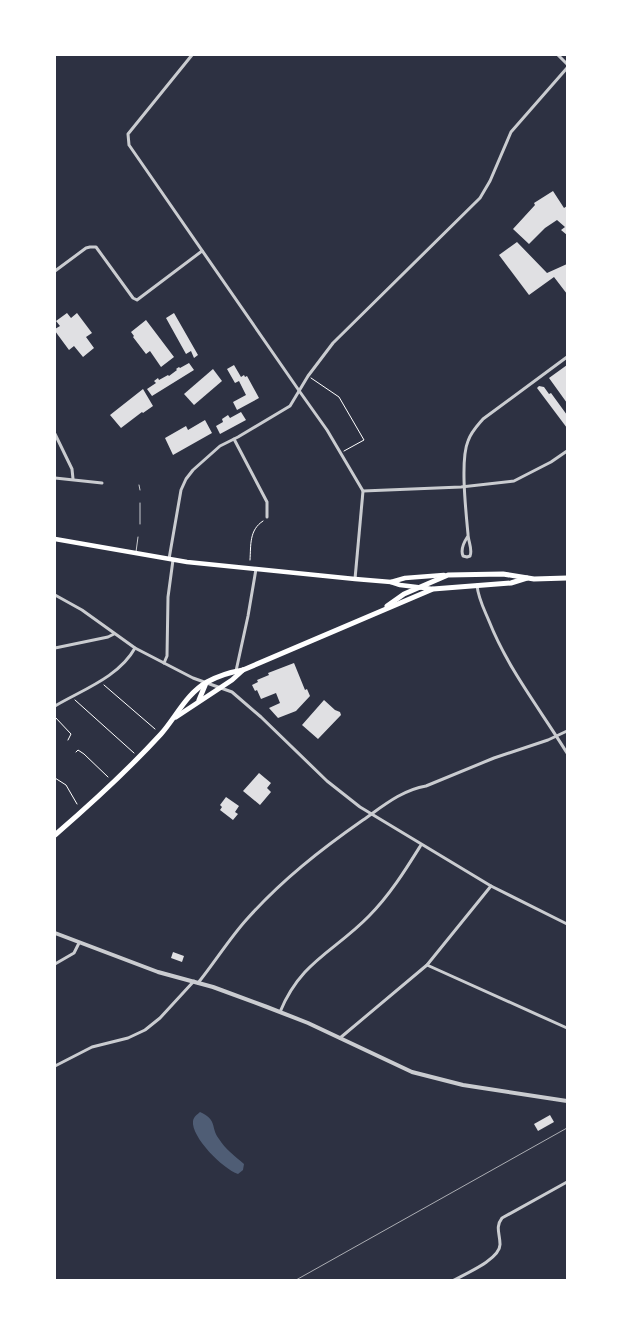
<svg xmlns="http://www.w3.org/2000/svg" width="622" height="1335" viewBox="0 0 622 1335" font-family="Manrope,sans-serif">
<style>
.water{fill:#4f5d75}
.building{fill:#e0e0e3}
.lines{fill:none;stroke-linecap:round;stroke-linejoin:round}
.path{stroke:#fff;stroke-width:1}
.service{stroke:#caccd0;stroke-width:1}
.minor{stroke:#caccd0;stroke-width:3}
.tertiary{stroke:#caccd0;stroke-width:4}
.secondary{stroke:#fff;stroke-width:4.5}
.primary{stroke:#fff;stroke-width:5}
.tram{stroke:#abadb3;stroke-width:1}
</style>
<rect width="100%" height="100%" fill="#2d3142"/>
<path class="water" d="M200,1112C218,1120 210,1127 219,1139C225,1149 235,1156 244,1164L243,1170L238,1174C223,1169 191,1137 193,1121C194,1116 197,1115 200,1112Z"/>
<g class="building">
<polygon points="553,191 564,208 567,206 567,235 561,230 565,227 557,220 545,228 529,244 513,229 535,205 534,203"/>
<polygon points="517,242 547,273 567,264 567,294 554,277 529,295 499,255"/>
<polygon points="67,313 71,318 77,313 92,333 86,337 94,348 83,357 74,346 69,350 55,331 55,329 60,326 56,321"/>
<polygon points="174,313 198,355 194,358 191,351 186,354 166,318"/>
<polygon points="146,320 174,357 161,367 150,351 146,354 133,337 134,336 131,332"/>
<polygon points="189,363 194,370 152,396 147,389 156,383 154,381 158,378 159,380 168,375 169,376 177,370 176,369 179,367 180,368"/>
<polygon points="234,365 241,377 244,375 245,377 247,376 259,398 237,410 233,402 246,395 239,381 235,383 227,369"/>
<polygon points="567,365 566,373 567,375 567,403 549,378"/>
<polygon points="213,369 222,381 194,405 184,394"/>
<polygon points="539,386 544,387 549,394 551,393 567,415 567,428 537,388"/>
<polygon points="143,389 153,406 143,413 142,412 121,428 110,415"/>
<polygon points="241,412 246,420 220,434 216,426 223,422 222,419 228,415 230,418"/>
<polygon points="205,420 212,433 173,455 165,438 186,426 188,430"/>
<polygon points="294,663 305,690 307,689 310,696 296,711 278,718 269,708 280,703 276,693 261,699 257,690 255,691 252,685 258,682 257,680 269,675 268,673"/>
<polygon points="324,700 335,710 340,712 341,715 318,739 302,725"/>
<polygon points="259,773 271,783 267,788 271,792 260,805 243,791"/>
<polygon points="226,797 239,806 235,812 238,814 233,820 220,810 222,807 220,805"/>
<polygon points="173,952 184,956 182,962 171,958"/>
<polygon points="550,1115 554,1122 538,1131 534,1124"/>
</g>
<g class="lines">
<g class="path">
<polyline points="311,378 339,397 364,440 344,451"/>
<path d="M250,560C251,545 249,530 263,521"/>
<polyline points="104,685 155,729"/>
<polyline points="75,700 134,753"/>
<polyline points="55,717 71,734 68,740"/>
<polyline points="76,752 78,750 84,754 108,777"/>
<polyline points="55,778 66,785 77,804"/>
</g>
<g class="service">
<polyline points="139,485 140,490"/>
<polyline points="140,503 140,524"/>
<polyline points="136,552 138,537"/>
</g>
<g class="minor">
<polyline points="192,55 128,134 129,145 300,392 327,430 363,491 461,487 514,481 551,462 567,451"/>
<polyline points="558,55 567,64"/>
<polyline points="55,271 86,248 90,247 96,247 133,298 137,300 202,251"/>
<polyline points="55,434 72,469 73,479"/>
<polyline points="234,439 267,502 267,517"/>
<polyline points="55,478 102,483"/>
<path d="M468,536C464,542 460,549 463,556L467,557L470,556C473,550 468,541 468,534C466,512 460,460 468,441C471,432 477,426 483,419L567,357"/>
<polyline points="169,559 181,490 186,479 193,470 220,446 238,437 290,406 308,376 333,343 480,198 490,181 511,132 567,68"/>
<polyline points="355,579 363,491"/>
<path d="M477,585C478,598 484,609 489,621C508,669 540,709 567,753"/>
<polyline points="55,595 82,610 135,648 193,678 232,692 261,717 327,781 360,807 491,886 567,924"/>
<polyline points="55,648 108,637 114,634"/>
<polyline points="164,663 167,656 168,597 173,560"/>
<polyline points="236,671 248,616 256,569"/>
<path d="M55,706C82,690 119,677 135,648"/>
<polyline points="55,964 74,953 79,943"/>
<polyline points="427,965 567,1028"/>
<path d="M198,983C215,962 229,939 247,919C282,880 320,850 363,820C383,806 402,790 426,786L494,758L548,740L567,731"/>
<path d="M280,1012C301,961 334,952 369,916C390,895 406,869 421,845"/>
<polyline points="340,1038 427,965 491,886"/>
<polyline points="55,1066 92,1047 128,1038 145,1030 160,1018 194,981"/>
<path d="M454,1280C465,1274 501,1259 500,1244C500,1234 495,1227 502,1218L567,1182"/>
</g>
<polyline class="tertiary" points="55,933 158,972 213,987 267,1007 308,1023 412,1072 463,1085 567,1101"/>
<g class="secondary">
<polyline points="55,539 187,562 355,579 391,582 405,578 444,575"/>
<polyline points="391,582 400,585 433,589"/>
</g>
<g class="primary">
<polyline points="387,606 404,594 448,575 503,574 534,579 567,578"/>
<polyline points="199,700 206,683"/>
<polyline points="176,717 232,680 243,670"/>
<path d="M55,835C92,803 128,770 161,734C176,717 186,694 207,682C218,676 231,672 243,670L433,589L511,583L527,578"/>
</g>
<polyline class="tram" points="296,1280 567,1128"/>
</g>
<rect width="622" height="1335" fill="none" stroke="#ffffff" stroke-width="112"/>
</svg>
